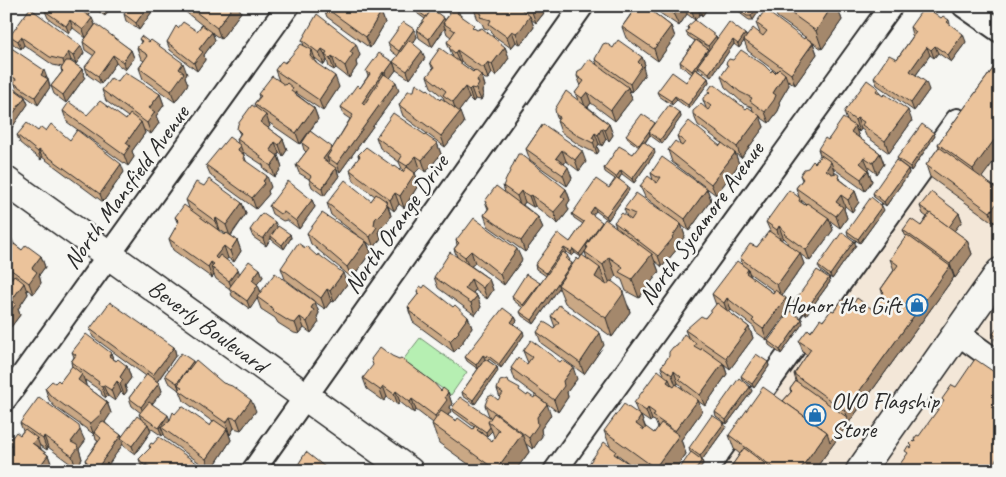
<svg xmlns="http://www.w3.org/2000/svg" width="1006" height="477" viewBox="0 0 1006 477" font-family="Caveat,sans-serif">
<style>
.built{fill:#f3e7d8}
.green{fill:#b6efb2;stroke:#708d6e}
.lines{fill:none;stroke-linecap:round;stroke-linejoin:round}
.minor-casing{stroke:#2b2b2b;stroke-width:26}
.major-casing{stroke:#2b2b2b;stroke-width:31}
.minor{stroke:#f6f6f2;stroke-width:22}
.major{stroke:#f6f6f2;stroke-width:28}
.wall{fill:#caa885;stroke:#2b2b2b;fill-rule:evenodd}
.shaded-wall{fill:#a4886c;stroke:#2b2b2b}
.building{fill:#ebc39b;stroke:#2b2b2b}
.labels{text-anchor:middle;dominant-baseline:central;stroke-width:5;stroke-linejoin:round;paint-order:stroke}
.street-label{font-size:24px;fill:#2b2b2b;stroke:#f6f6f2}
.poi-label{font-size:24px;fill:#2b2b2b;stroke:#f6f6f2;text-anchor:end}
</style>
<rect width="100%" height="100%" fill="#f6f6f2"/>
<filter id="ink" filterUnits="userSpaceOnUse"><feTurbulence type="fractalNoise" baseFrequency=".02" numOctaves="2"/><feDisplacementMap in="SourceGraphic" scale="10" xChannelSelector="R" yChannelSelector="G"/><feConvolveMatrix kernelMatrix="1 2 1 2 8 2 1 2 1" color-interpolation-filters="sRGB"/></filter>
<g filter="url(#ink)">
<polygon class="built" points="1000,70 1000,471 709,471"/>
<polygon class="green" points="420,338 467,372 451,395 403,360"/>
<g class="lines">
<g class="minor-casing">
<g id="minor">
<polyline points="964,6 1000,31"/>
<polyline points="957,333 1000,364"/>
<polyline points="6,398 288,6"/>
<polyline points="253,471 582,6"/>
<polyline points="555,471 891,6"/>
<polyline points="705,471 957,120"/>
</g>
</g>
<g class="major-casing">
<g id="major">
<polyline points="6,181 409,471"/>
<polyline points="860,471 1000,272"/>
</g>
</g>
<use href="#minor" class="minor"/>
<use href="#major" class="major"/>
</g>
<g class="wall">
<polygon points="91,6 112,6 105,16"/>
<polygon points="129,6 156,6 139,30 126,21 124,14"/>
<polygon points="178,6 238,6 241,12 221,39 212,33 215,40 204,55 205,60 197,71 170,50 167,42 178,28 197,31 202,25"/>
<polygon points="323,6 381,12 385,23 370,48 327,17"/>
<path d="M419,6H440L436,12L445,20L449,15L448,12L449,10L444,6H461L458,10L460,15L475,29L505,47L509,58L496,76L492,73L488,79H485L482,76L485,86L482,91L483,95L481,100L475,99L473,102L469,98L459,111L464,123L445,147L403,116L399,105L440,100L445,101L443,97L431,87L427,76L433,70L430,62L453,57L447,42L451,37L447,34L445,28L432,47L419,38L417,30L425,19L418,14L416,10ZM461,61L474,71L473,72L460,63Z"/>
<polygon points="476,6 544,6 542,8 544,13 536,23 531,19 534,27 525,40 520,44 516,42 511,48 493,35 491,30 484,28 482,23 478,20 474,9"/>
<polygon points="631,6 706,6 707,9 702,16 700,14 695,20 687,14 679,26 651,7 653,12 671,26 675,37 658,61 626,38 622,27 633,11"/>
<polygon points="739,6 760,6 761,8 753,20 749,20 741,14 739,10 741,7"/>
<polygon points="773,6 837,6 842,20 822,49 777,17"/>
<polygon points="840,6 851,6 847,12"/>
<polygon points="45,11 90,14 89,16 95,25 131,50 134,58 125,70 116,63 101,84 88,75 85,67 94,56 85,50 83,42 86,38 73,28 69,33 48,18"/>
<polygon points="941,18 949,20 950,24 966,42 951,62 938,53 934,58 930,55 916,75 929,90 914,111 877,85 874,77 897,59 913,36 912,35 910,27"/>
<polygon points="756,23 804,39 813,43 817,54 795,85 788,80 789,85 779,102 780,106 778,111 769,123 760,117 764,127 741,158 735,153 739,164 716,195 672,162 668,150 680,145 677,136 720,146 722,143 698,125 693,114 706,108 703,100 709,93 708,91 746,109 753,111 752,107 744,104 725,87 721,76 728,67 726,63 771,72 775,73 776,72 748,51 744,41 739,48 734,44 711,77 699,69 699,68 697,70 708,78 709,82 689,109 677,100 672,105 659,96 657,92 686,82 692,74 681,66 680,62 695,41 688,36 686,32 688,30 687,27 716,36 717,38 745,34 746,36 760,33"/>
<polygon points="414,29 417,37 413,43 425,58 410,79 396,70 393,62 398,56 391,51 388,43"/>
<polygon points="10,36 81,46 84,53 76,64 71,60 70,61 82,69 85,77 66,103 54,94 51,86 62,72 61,69 62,67 53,65 24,45 21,49 13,44"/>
<polygon points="139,39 187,74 185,77 188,84 175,102 143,79 139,68 144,61 141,59 137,48 141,42"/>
<polygon points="302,40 360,55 356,62 357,66 349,78 336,68 334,70 329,67 327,60 324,65 315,58 316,63 339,87 323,111 295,92 296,94 314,108 318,119 310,131 332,149 350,119 344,115 341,107 360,88 368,76 366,71 396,70 390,78 399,90 340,172 337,170 339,176 324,196 312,187 309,179 299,173 296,165 306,152 304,150 302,143 307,135 300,144 268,122 270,126 268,128 283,139 287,150 283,156 279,153 278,155 282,167 275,177 264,169 263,165 243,152 246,161 271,187 268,191 269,194 256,209 211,176 206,165 238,143 237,139 240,134 237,129 256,107 254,104 259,97 258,94 279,81 275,70 304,46"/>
<polygon points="6,46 47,78 50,87 38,105 17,90 15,84 6,79"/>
<polygon points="613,48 642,57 645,65 643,67 645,74 632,92 628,89 632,99 615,121 591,103 588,107 609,124 613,135 609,141 606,139 602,146 599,144 597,147 599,151 597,154 579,145 561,132 557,121 558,120 556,115 578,100 575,93 581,86 577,76 597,65 595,59"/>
<polygon points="1000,59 982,178 1000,191 1000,216 994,223 930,177 926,165 939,147 938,144"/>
<polygon points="117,82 160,94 164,105 156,116 159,123 151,134 144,130 145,133 132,151 134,157 128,166 67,122 63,111 87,115 126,120 128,117 106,101 102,90"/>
<polygon points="6,83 25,97 28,104 11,129 6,125"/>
<path d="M878,88L880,94L912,121L889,153L866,136L864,131L861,129L859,132L856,129L859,137V138L880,153L884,164L877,174L869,168L868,169L872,181L865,191L833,168L835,173L841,180L855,191L859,202L852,212L845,206L844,209L847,218L840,228L829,220L833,230L810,261L800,254L804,264L782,295L790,309L767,340L756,332L754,327L731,310L729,312L749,327L753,338L730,369L724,364L727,374L705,406L698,401L702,411L681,440L686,454L674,471H587L589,467L588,465L610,446L604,431L641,416L646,428L654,433L658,428L655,421L652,420L650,422L638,414L634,403L664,374L661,367L677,346L688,337L685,330L705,318L716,305L712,294L743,265L740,258L757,247L770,231L766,222L799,197L796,188L802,180L800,175L815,163L820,155L818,149L847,121L844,112ZM801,200L806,204L805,205L802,203ZM783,237L786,240L788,245L781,240ZM749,273L774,291L773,293L751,277ZM678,383L681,385L683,389L677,385ZM617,454L631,465L618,457Z"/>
<path d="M680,113L681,117L662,144L651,136L650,135L645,143L655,153L634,183L622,174L619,179L629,190L608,220L596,211L592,215L602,223L616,227L614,222L627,217L624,209L676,221L645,197L640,186L653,180L651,173L707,189L711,200L689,231L681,225L685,236L676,247L677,249L662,267L655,261L659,272L639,298L626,291L622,280L616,276L611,282L629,307L630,312L612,337L565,303L559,288L534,324L522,316L520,312L523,308L513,300L512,296L540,284L546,276L536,269L535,265L570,242L583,224L574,218L572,214L609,188L615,179L605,172L604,168L633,154L639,147L628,139L626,135L655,123V124ZM566,252L572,256L575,253L581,257L585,252L587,259L579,260L572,265L569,261L570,260L565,253Z"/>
<polygon points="543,124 586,162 579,171 566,161 564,164 572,178 567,186 530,160 526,149"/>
<polygon points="38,131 46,131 70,140 124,172 103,202 42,157 41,160 20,143 17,135"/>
<polygon points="935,136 911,171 899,162 897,158"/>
<polygon points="376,137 437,143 441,154 426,172 420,168 415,173 419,184 404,208 399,204 394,211 388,206 390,212 391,216 388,221 379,230 379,232 381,238 374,248 367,242 371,252 352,278 311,244 307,233 361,238 331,215 327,203 371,201 375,196 354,181 350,170 359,158 358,155 403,171 399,162 380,148"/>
<polygon points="908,169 909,173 886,206 874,197 873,193"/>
<path d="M204,186L242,203L246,214L231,236L237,240L241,251L234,262L228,258L226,260L240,274L260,269L263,277L257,284L261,292L314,301L285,279L281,268L347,284L334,302L331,301L325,309L315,302L319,313L317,317L319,322L311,333L304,328L299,334L294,333L278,323L275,318L261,309L257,298L250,309L232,296L230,289L216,279L214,275L212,278L173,250L169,239L178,224L175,217L189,208L186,200ZM220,230L226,234L225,235L219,231Z"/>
<polygon points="503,186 566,189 570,200 567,205 569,210 558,224 535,206 533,207 525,202 523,205 538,217 543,228 525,252 488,226 484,215 488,209 485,201 505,192"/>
<polygon points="312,200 315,207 299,229 287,220 283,221 272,214 269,206"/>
<polygon points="920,206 959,213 962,221 954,231 967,240 972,254 955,278 954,277 814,471 728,471 740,454 734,449 729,435 783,401 791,392 790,389 796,381 794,374 807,355 803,352 799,341 834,311 852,306 872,309 883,294 881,289 894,270 890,259 906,237 903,230 921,226 927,217 923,214"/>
<polygon points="884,210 860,243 848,235 847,231"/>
<polygon points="6,230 14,244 22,250 41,256 45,267 39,275 41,283 33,294 27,289 28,294 18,309 20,315 11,327 6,323 6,283 7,284 12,278 6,274"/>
<polygon points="250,230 290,234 291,238 284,249 272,240 271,238 266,246 253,237"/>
<polygon points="456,240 522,260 504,285 475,263 471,266 489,279 493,290 487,299 475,290 473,293 477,296 481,307 475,315 438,288 434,277 457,257 454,249 457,245"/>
<polygon points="856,245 832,279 820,270 818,266"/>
<polygon points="829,278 830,282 806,315 795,307 793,303"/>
<polygon points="417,291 453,307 468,317 472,328 463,341 463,343 454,352 413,322 409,311 409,310 408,307 418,295"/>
<polygon points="551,316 604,345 584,374 541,343 537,332 554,328 555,327"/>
<polygon points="515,317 517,321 514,324 524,335 501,368 489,359 488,361 497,367 498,371 475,404 463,396 462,392 478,369 467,361 465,357"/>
<polygon points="803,323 781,354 769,345 768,341"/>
<polygon points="1000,324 1000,347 997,345 993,334"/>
<polygon points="90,329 174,347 176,355 157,382 159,383 162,391 152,404 170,420 175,414 210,426 213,422 184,401 180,391 168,382 165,375 193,363 256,411 241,430 234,428 230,435 229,434 231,440 211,471 165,438 164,434 162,436 149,427 151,431 135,454 124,446 123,444 105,469 107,471 80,471 87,466 85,460 98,441 96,440 95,435 54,406 49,400 45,388 55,383 60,382 72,367 71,362 74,357 72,352 111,353 113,359 127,366 131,378 125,386 127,391 124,395 121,392 115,401 108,396 106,398 102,395 101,391 85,380 86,385 86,386 107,402 111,413 105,422 106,424 122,436 141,419 139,414 141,413 132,406 129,398 146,376 93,337"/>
<polygon points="523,351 577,379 567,392 568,397 558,412 515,380 511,368 527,364 528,363"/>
<polygon points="768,362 769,366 754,388 742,379 741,376"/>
<path d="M363,378L448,392L452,404L450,407L451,411L448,416L456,421L473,429L474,427L454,412L452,408L491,418L489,416L485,405L498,400L500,398L497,389L509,383L551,415L541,429L542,436L533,449L526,444L529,452L515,471H478L439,443L432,424L433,423L416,410L414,413L400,402L398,405L387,397L384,401L367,389ZM479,431L487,436L492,431L494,437L492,441L480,433Z"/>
<polygon points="750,387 752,391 727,424 716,416 715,412"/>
<polygon points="20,423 85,441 79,449 82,459 76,468 48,447 47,450 39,445 41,449 48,455 52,466 49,471 6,471 6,452 10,448 8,443 20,435 23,431"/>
<polygon points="726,427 702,460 703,464 690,452 689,448"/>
<polygon points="153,444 202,471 143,471 139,459 150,448 149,446"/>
</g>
<g class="shaded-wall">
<polygon points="103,6 112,6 105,16 102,8"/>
<polygon points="148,6 156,6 139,30 136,23"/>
<polygon points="233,6 238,6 241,12 221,39 217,28"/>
<polygon points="436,6 440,6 429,22 427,18"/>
<polygon points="452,6 461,6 455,14 452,7"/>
<polygon points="536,6 544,6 542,8 544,13 536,23 532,12"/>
<polygon points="645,6 651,6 653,12 649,17"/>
<polygon points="681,6 685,6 687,14 679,26 674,15"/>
<polygon points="693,6 697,6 700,14 695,20 691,8"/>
<polygon points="699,6 706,6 707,9 702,16"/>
<polygon points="758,6 760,6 761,8 753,20 751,16"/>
<polygon points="832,6 837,6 842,20 822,49 816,31"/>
<polygon points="845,6 851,6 847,12"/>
<polygon points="87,7 90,14 86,20 83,12"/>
<polygon points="381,12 385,23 370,48 366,37"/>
<polygon points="530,16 534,27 525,40 520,44 516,33"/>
<polygon points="92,18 95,25 86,38 83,30"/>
<polygon points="444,18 447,25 443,23 445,28 432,47 429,39"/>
<polygon points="70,20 73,28 69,33 66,26"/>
<polygon points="671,26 675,37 658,61 654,49"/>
<polygon points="414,29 417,37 402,59 399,51"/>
<polygon points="512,31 516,42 511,48 507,37"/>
<polygon points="212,32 215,40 204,55 205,60 197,71 194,63 199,49"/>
<polygon points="745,34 747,38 744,40 744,41 739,48 738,44"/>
<polygon points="963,34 966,42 951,62 948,55"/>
<polygon points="716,36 717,40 710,50 708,46"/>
<polygon points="21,37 24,45 21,49 18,41"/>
<polygon points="733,40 734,44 711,77 709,73"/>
<polygon points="813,43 817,54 795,85 791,74"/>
<polygon points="356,44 360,55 356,62 357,66 349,78 345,66 350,52"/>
<polygon points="81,46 84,53 76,64 73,56"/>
<polygon points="935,46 938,53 934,58 931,50"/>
<polygon points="505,47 509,58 496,76 492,64"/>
<polygon points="927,47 930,55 913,79 910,71"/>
<polygon points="322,49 327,60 324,65 319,53"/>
<polygon points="708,49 710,53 698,65 699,68 694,75 692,71"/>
<polygon points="131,50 134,58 125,70 123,62"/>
<polygon points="312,50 316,62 314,67 310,56"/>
<polygon points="457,50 461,61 460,64 455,53"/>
<polygon points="422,51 425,58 410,79 407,71"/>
<polygon points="68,52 71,60 65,68 63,60"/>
<polygon points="113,55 116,63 101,84 98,76"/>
<polygon points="332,56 336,68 334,70 330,59"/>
<polygon points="642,57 645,65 643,67 645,74 632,92 630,84 638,62"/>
<polygon points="393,62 396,70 388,81 385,73"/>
<polygon points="488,62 492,73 488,79 484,67"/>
<polygon points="183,63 187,74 185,77 188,84 175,102 171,91 179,69"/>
<polygon points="82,69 85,77 66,103 63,95"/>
<polygon points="44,70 47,78 44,82 41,75"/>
<polygon points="383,72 386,80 365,111 362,103"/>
<polygon points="785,74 789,85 779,102 780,106 778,111 769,123 765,112 773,93"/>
<polygon points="481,75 485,86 482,91 483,95 481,100 476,89 477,80"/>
<polygon points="335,76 339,87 323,111 319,100"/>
<polygon points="708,78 709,82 689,109 688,105"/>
<polygon points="48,79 50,87 38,105 35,97"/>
<polygon points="396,82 399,90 340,172 337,164"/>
<polygon points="926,82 929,90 914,111 911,103"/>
<polygon points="465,87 469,98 457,114 453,102"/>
<polygon points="628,87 632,99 615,121 611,110"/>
<polygon points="471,88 475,99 473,102 469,90"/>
<polygon points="587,92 591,103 586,109 582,98"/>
<polygon points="160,94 164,105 156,116 159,123 151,134 147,123 149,108"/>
<polygon points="675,96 677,100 672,105 671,101"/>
<polygon points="25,97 28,104 11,129 8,121"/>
<polygon points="314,108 318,119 300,144 296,133"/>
<polygon points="908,110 912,121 889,153 885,141"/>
<polygon points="460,112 464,123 445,147 441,136"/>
<polygon points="680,113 681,117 662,144 660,140"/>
<polygon points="266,115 270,126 264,133 260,122"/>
<polygon points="760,116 764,127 741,158 737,147"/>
<polygon points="857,118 861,129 859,132 855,120"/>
<polygon points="141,122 145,133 132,151 134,157 128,166 124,155 126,143"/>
<polygon points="655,123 656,127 649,132 650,135 640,149 639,145"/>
<polygon points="609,124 613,135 609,141 605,130"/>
<polygon points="855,126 859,137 855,144 851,132"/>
<polygon points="602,128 606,139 602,146 598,135"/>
<polygon points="1000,132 1000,153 978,183 973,169"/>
<polygon points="595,133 599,144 597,147 599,151 597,154 592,138"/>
<polygon points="934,133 935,136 911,171 910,167"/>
<polygon points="283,139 287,150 283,156 279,145"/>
<polygon points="275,142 279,153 274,161 270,150"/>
<polygon points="437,143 441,154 426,172 422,160"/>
<polygon points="240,145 248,166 247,170 238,150"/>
<polygon points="332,147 334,155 327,157 329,162 326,167 323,159"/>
<polygon points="654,149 655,153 634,183 632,179"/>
<polygon points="39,150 42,157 41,160 38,152"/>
<polygon points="562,150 566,161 560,169 556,158"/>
<polygon points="582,151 586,162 579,171 575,160"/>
<polygon points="735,153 739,164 716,195 711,184"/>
<polygon points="880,153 884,164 877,174 873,163"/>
<polygon points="278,156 282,167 275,177 271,166"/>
<polygon points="416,156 420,168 415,173 419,184 404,208 400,196 413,175 407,166"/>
<polygon points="864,157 869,168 864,175 860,163"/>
<polygon points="831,162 835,173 830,181 826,170"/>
<polygon points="121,164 124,172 103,202 100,194"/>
<polygon points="568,167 572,178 567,186 563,175"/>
<polygon points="336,168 339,176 324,196 322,189"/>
<polygon points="908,169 909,173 886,206 884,202"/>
<polygon points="621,170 622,174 617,181 616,177"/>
<polygon points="868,170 872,181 865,191 861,179"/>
<polygon points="267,176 271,187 268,191 269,194 256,209 252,198"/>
<polygon points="628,186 629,190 608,220 606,216"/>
<polygon points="566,189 570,200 567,205 569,210 558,224 554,212 561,196"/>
<polygon points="707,189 711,200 689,231 685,219"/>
<polygon points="521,191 525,202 521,207 517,196"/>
<polygon points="855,191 859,202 852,212 848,200"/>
<polygon points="395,193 399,204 394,211 390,200"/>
<polygon points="531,195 535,206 533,207 529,196"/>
<polygon points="841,195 845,206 844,209 847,218 840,228 836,216 836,202"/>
<polygon points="1000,199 1000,216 994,223 990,212"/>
<polygon points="312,200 315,207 299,229 296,221"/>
<polygon points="386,201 390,212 391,216 388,221 379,230 379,232 381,238 374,248 370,237 375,219"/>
<polygon points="242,203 246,214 230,236 226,225"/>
<polygon points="882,206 884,210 860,243 858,239"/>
<polygon points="594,207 596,211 591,217 590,213"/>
<polygon points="959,213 962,221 951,235 948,227"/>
<polygon points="538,217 543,228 525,252 521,241"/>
<polygon points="216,218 220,230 219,232 215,221"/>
<polygon points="829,218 833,230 810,261 806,250"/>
<polygon points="275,222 278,229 271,236 271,238 266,246 263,239"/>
<polygon points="602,222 603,226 586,246 587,249 581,257 579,254"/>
<polygon points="681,224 685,236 676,247 677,249 662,267 658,256"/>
<polygon points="779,226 783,237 781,241 777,230"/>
<polygon points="8,231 11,241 12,239 16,250 11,258 7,247 6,234"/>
<polygon points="290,234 291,238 284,249 282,245"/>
<polygon points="237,240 241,251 234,262 230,251"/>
<polygon points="967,240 972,254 955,278 950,264"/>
<polygon points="366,241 371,252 352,278 347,267"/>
<polygon points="854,241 856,245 832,279 830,275"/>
<polygon points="224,246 228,258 219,269 215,257"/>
<polygon points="564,248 566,252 548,277 546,273"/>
<polygon points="517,249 522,260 504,285 500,274"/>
<polygon points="573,249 575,253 572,256 571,252"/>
<polygon points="471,251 475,263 469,268 465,257"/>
<polygon points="800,253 804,264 781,296 777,285"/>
<polygon points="652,254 659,272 639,298 632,279"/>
<polygon points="41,256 45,267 39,275 41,283 33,294 29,283 32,268"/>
<polygon points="609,257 616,276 610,284 603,265"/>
<polygon points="211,262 214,270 211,267 214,275 212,278 208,267"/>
<polygon points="572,263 573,267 558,285 559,288 534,324 532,320"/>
<polygon points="950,266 954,277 814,471 799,471 827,432 848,418 845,411"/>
<polygon points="600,268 607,287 595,277"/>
<polygon points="238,269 242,280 233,292 229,281"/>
<polygon points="260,269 263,277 254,288 252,280"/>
<polygon points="748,269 752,281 746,273"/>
<polygon points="343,273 347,284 334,302 330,291"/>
<polygon points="829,278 830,282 806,315 805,311"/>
<polygon points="471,279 475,290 469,299 465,288"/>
<polygon points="489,279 493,290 487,299 483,288"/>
<polygon points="24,283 28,294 18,309 20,315 11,327 7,316 11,301"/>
<polygon points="540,283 541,287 525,309 523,305"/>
<polygon points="258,285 261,293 250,309 247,301"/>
<polygon points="327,289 331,301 325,309 321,298"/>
<polygon points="622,289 630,312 612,337 606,318"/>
<polygon points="477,296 481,307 475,315 471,303"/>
<polygon points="727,298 731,310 728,314 724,303"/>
<polygon points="786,298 790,309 767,340 763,329"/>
<polygon points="315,302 319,313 317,317 319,322 311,333 307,322 311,308"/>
<polygon points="300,317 304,328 299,334 295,323"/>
<polygon points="468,317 472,328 463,341 463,343 454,352 450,341"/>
<polygon points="515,317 517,321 512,326 511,322"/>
<polygon points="802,319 803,323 781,354 780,350"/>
<polygon points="749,327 753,338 730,369 726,358"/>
<polygon points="523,331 524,335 501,368 499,364"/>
<polygon points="600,333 604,345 584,374 580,363"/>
<polygon points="174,347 176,355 156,383 153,375"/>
<polygon points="111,353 115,364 109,356"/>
<polygon points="483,355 485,359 478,369 476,365"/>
<polygon points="193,361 195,369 178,385 180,391 177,383"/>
<polygon points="768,362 769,366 754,388 752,384"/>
<polygon points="723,363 727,374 705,406 700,395"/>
<polygon points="127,366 131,378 125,386 127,391 124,395 120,384 120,377"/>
<polygon points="497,367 498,371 475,404 473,400"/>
<polygon points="573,367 577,379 567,392 568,397 558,412 554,400 563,381"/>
<polygon points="674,371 678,383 676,386 672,375"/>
<polygon points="82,374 86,385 82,392 78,380"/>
<polygon points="669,379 674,390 667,382"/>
<polygon points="117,381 121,392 115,401 111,390"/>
<polygon points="159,383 162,391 144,415 141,407"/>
<polygon points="103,385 108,396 106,398 102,387"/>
<polygon points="383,386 387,397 384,401 380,390"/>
<polygon points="750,387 752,391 727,424 726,420"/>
<polygon points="396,391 400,402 398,405 394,394"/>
<polygon points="448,392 452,404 450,407 451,411 439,427 435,416"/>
<polygon points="412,399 416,410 414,413 410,402"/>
<polygon points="251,400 256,411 241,430 237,419"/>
<polygon points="698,400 702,411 681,440 686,454 674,471 656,471 655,468 677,438 675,431"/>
<polygon points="107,402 111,413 105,422 106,424 94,432 94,436 90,424"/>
<polygon points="547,404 551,415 541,429 542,436 533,449 529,438 537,417"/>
<polygon points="648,408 652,420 650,422 646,411"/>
<polygon points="168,415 171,423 161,427 164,434 162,436 159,428"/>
<polygon points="641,416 648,435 636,424"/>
<polygon points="230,417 234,428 230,435 226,423"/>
<polygon points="724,423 726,427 702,460 700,456"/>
<polygon points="148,424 151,431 135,454 132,446"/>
<polygon points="490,427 492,431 487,436 486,432"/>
<polygon points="227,429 231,440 211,471 206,459"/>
<polygon points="80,430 85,441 79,449 82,459 76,468 72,456 71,442"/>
<polygon points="522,434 529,452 515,471 496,471 496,470"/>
<polygon points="121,435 123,439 121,438 123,444 104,471 97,471 96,470"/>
<polygon points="44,436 48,447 47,450 43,439"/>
<polygon points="37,438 41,449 32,443"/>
<polygon points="1000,454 1000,471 988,471"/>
<polygon points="48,455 52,466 49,471 38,471 40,466"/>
<polygon points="702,460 703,464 698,471 694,471"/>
<polygon points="146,464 148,471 146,471 145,466"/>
<polygon points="7,466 9,471 6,471 6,467"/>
</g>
<g class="building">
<polygon points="48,6 87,6 83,12 92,18 83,30 70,20 66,26 45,11"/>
<polygon points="129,6 148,6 136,23 124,14"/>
<polygon points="188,6 233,6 217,28"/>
<polygon points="323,6 373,6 381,12 366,37"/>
<polygon points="419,6 436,6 433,10 432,9 426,17 416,10"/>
<polygon points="476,6 517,6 530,16 521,29 516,33 512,31 507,37 489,24 491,20 480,17 482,14 474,9"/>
<polygon points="525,6 536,6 532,12"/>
<polygon points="632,6 645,6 671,26 654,49 622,27 635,9"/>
<polygon points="662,6 681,6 674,15"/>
<polygon points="742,6 758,6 751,16 747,16 739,10"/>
<polygon points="781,6 832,6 816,31"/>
<polygon points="925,6 941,18 943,16 949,20 947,22 963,34 948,55 935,46 931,50 927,47 910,71 926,82 911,103 874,77 889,55 897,59 916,32 910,27"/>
<polygon points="30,8 81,46 73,56 68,52 63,60 50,57 21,37 18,41 10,36"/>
<polygon points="455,8 458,11 457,13 474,25 472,27 477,30 482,28 505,47 492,64 488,62 484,67 481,67 457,50 455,53 449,48 451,45 447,42 455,31 443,23 450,14 448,12 450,9 453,10"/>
<polygon points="432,9 444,18 429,39 417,30"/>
<polygon points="765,10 804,39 805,37 813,43 791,74 744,40 753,28 763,36 767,31 756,23"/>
<polygon points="317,14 356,44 350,52 353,54 345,66 332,56 330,59 325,55 327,52 322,49 319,53 302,40"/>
<polygon points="695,20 716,36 708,46 686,32 689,28 687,27"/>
<polygon points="183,22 197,31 202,25 212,32 199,49 203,52 194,63 167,42 176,26 178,28"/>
<polygon points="403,22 414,29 399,51 388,43"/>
<polygon points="729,22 745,34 738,44 733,40 709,73 698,65"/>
<polygon points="96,24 131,50 123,62 113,55 98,76 85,67 96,52 83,42"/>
<polygon points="141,36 149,42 151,40 183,63 179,69 184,73 171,91 139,68 148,55 137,48 142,41 139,39"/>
<polygon points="409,40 422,51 407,71 393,62"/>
<polygon points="618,40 642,57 638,62 642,66 630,84 595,59 603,44 606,43 613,48"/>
<polygon points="696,40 708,49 692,71 680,62"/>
<polygon points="301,44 312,50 310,56 316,63 335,76 319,100 275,70 280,63 282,61 285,63"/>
<polygon points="7,45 44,70 41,75 48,79 35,97 14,83 16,79 6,73 6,58 7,58 10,55 6,52 6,46"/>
<polygon points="440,48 473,72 475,70 481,75 477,80 479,84 476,89 471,88 469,90 465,87 453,102 443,95 446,91 427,76 434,68 430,62"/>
<polygon points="741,50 764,65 771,72 772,70 775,73 779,69 785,74 773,93 776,95 774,100 765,112 750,101 752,98 740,92 721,76 728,66 726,63 729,59 733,60"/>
<polygon points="379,53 393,62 385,73 383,72 362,103 364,105 384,74 396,82 337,164 327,157 353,115 341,107 357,85 360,88 370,74 366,71"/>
<polygon points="589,59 628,87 611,110 587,92 582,98 575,93 584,81 577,76 578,71 582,69"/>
<polygon points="1000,59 1000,132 973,169 938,144"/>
<polygon points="66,61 70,61 82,69 63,95 51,86 63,71 61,69"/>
<polygon points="695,69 708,78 688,105 675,96 671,101 657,92 672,72 686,82"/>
<polygon points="125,72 160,94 149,108 155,112 147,123 102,90 111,78 117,82"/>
<polygon points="272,76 285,85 287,83 293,88 291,91 314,108 296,133 254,104 261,96 258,94"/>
<polygon points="867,80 878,88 876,91 883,96 885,94 908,110 885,141 862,125 864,122 857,118 855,120 844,112"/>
<polygon points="6,83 25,97 8,121 6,119"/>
<polygon points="416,83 427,90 428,89 440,100 441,98 460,112 441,136 399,105 408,91 414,91"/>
<polygon points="712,85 715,85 746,109 748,107 760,116 737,147 693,114 693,111 701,104 708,110 711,106 703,100 703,98 710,92 708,91"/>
<polygon points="566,91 609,124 605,130 602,128 598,135 595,133 592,138 595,140 593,143 575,134 557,121 560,117 556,115 555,109"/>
<polygon points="100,101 126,120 130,114 141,122 126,143 130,146 124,155 63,111 69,102 87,115"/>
<polygon points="252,105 266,115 260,122 283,139 279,145 275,142 270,150 278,156 271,166 260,158 261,156 237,139 241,133 237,129 238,124"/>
<polygon points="669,105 680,113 660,140 649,132"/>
<polygon points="393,113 437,143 422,160 416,156 407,166 399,161 402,156 376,137"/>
<polygon points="642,114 655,123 639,145 626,135"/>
<polygon points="843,118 855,126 851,132 880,153 873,163 864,157 860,163 868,170 861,179 818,149 825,138 828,140"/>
<polygon points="689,121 720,146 722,143 735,153 711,184 668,150 675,141 682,146 685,142 677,136"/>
<polygon points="27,123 38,131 41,127 46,131 51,124 70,140 77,130 121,164 100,194 39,150 38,152 17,135"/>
<polygon points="543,124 582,151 575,160 562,150 556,158 568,167 563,175 526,149"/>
<polygon points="922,124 934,133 910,167 897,158"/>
<polygon points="310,131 332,147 323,159 336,168 322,189 309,179 311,176 296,165 309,148 302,143"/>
<polygon points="229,137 240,145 238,150 244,155 243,159 267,176 263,181 265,183 252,198 206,165"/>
<polygon points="643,141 654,149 632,179 621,170 616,177 604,168 619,146 633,154"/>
<polygon points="366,147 394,167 395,166 403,172 407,167 415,173 400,196 395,193 390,200 350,170 360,156 358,155"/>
<polygon points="939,147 1000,191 1000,199 990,212 926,165"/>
<polygon points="518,154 521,154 566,189 561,196 565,199 554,212 531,195 529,196 521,191 517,196 503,186"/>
<polygon points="821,155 831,162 826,170 832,174 836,173 839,175 838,178 855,191 848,200 841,195 836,202 843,207 836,216 796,188 803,179 800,175 804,169 808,168 813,161 815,163"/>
<polygon points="662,157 707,189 685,219 640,186 648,176 657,183 661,177 657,177 651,173"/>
<polygon points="896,160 908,169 884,202 873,193"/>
<polygon points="617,178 628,186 606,216 594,207 590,213 602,222 579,254 573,249 571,252 564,248 546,273 535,265 558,233 570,242 584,222 572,214 596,179 609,188"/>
<polygon points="209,179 242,203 226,225 216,218 215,221 186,200 196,182 204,186"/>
<polygon points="345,180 371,201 376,194 386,201 387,205 384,210 375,219 374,225 377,227 370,237 327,203"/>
<polygon points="288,181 312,200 296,221 284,212 280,214 269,206"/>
<polygon points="496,186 538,217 521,241 484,215 489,208 485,201"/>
<polygon points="789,190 800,198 799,201 805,205 807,203 829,218 806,250 784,234 786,232 779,226 777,230 766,222"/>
<polygon points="931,192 959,213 949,227 920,206"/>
<polygon points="636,193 681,224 672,237 673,238 658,256 614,222 622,213 631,220 635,214 624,209"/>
<polygon points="871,197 882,206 858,239 847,231"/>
<polygon points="184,205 225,235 227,233 237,240 230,251 224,246 215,257 217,259 220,255 238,269 229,281 211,267 214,264 211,262 208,267 169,239 179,221 175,217"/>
<polygon points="262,213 275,222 263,239 250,230"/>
<polygon points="322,213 366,241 347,267 307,233"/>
<polygon points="930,213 967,240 950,264 903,230 911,219 921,226"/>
<polygon points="474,218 517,249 500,274 471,251 465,257 454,249 459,243 456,240 464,230 465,230"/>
<polygon points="605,219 652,254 632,279 619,272 623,267 609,257 603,265 585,252 588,247 586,246"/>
<polygon points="278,226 290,234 282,245 271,236"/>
<polygon points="769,231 800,253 777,285 740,258 750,244 757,247"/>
<polygon points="842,232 854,241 830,275 818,266"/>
<polygon points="6,235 12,239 7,247 10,249 14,244 22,250 26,245 41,256 32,268 37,272 29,283 6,266"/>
<polygon points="907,235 950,266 845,411 794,374 811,349 799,341 808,329 811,332 820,319 823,321 831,310 834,311 843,299 852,306 857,298 872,309 884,292 881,289 898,265 890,259"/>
<polygon points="298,243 305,248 306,246 317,256 318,254 343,273 330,291 327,289 321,298 281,268"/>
<polygon points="450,252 489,279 483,288 471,279 465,288 477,296 471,303 434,277"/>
<polygon points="563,252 568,256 566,259 572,263 532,320 520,312"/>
<polygon points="582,255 600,268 595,277 607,285 610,281 613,282 622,289 623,294 606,318 558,285 577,258 579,260"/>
<polygon points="249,261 260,269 252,280 258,285 247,301 229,288"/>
<polygon points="737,261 748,269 746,273 773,293 775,290 786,298 763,329 752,321 754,319 727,298 724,303 712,294"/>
<polygon points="817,270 829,278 805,311 793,303"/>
<polygon points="275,273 315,302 311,308 314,310 307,322 300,317 295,323 290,322 274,312 271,307 257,297"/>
<polygon points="526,274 540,283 523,305 512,296"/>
<polygon points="14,275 24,283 11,301 16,304 7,316 6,315 6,283 7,284"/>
<polygon points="425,285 453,307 455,305 468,317 458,331 459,332 450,341 409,311 410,309 408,307 419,293 417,291 420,286 423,288"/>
<polygon points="110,302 174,347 153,375 90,329"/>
<polygon points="717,303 749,327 726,358 685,330 701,316 705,318"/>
<polygon points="559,305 600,333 580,363 537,332 544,322 554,328 559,322 551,316"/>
<polygon points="503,308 515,317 511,322 523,331 499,364 487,355 486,357 483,355 476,365 465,357"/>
<polygon points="790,311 802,319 780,350 768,341"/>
<polygon points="1000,324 1000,338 993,334"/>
<polygon points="86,334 111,353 109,356 116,361 118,359 127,366 120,377 123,380 120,384 117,381 111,390 103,385 102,387 98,384 99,382 71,362 76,355 72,352"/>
<polygon points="684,334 696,343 694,346 701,350 702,348 723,363 700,395 679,379 681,377 674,371 672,375 661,367 669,356 669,352 673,347 677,346"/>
<polygon points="531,340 560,362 562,360 573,367 563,381 564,386 554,400 511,368 518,358 527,364 532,357 523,351"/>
<polygon points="380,347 392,356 399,359 401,358 433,382 441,391 443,388 448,392 445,397 447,400 435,416 412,399 410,402 396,391 394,394 383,386 380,390 363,378 373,365 371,359"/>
<polygon points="181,353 193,361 177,383 165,375"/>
<polygon points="756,354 768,362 752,384 741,376"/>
<polygon points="485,359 497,367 473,400 462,392"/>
<polygon points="975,359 1000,376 1000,454 988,471 895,471 908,453 905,451 908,446 911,448 912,446 910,444 913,441 915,442 914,439 917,435 919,436 944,401 942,399 952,385 956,387"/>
<polygon points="196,360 223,383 232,386 251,400 237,419 230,417 226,423 179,390 182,387 178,385 185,372 186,373"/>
<polygon points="72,366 82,374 78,380 107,402 100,412 102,413 90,424 50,395 45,388 52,381 55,383 58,380 60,382"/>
<polygon points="658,370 669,379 667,382 674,387 676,384 698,400 675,431 653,416 655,413 648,408 646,411 634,403"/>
<polygon points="147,374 159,383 141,407 129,398"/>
<polygon points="739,378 750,387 726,420 715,412"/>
<polygon points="508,379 509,382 520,388 519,390 527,396 528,394 534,398 535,395 547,404 537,417 538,425 529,438 485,405 488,397 492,395 498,400 503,393 497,389 500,381"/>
<polygon points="796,381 848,418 830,442 827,432 783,401 792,391 790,389"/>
<polygon points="763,387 827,432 799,471 778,471 729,435"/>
<polygon points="39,397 79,426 80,430 71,442 77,445 78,448 72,456 44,436 43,439 20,423"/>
<polygon points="460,397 491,418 488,422 490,427 486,432 452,408"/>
<polygon points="149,402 168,415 159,428 139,414"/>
<polygon points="624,404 641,416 636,424 644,430 646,427 654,433 661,423 679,435 655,468 604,431"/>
<polygon points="182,406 210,426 214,420 227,429 206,459 161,427 170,420 173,412 175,414"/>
<polygon points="441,411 456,421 458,418 473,429 475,426 479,428 477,430 492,441 499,430 488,422 494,413 522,434 496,470 432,424"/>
<polygon points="712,415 724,423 700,456 689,448"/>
<polygon points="137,416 148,424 132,446 121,438"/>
<polygon points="102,421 121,435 96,470 85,460 101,438 94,432"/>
<polygon points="25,429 37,438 32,443 48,455 40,466 38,471 21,471 7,462 8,460 6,461 6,452 12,445 8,443 16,432 20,435"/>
<polygon points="159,437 201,466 198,471 155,471 146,464 145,466 139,459 151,447 149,446 151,443 153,444"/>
<polygon points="604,442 616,451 614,454 631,465 633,463 643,471 587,471 590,466 588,465"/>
<polygon points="744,448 775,471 728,471"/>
<polygon points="306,452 330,471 294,471"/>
<polygon points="691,452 702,460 694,471 678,471"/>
<polygon points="85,464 94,471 80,471"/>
<polygon points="101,466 107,471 97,471"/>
<polygon points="132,467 137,471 129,471"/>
</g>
</g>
<defs>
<g id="shop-ring" transform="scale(1.125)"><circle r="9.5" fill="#f6f6f2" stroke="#1f6fb2" stroke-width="1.5"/><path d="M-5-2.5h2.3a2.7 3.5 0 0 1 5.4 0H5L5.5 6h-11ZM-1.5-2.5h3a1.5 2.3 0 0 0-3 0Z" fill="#1f6fb2"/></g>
</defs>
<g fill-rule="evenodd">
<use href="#shop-ring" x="917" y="305"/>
<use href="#shop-ring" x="815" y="415"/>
</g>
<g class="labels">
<g class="street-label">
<text transform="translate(126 187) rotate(-54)">North Mansfield Avenue</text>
<text transform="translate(701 223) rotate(-54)">North Sycamore Avenue</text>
<text transform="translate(396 224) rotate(-55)">North Orange Drive</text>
<text transform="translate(208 326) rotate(36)">Beverly Boulevard</text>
</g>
<g class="poi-label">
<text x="901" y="305">Honor the Gift</text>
<text x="831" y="401" text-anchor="start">OVO Flagship<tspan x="831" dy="28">Store</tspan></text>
</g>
</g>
<rect width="1006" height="477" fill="none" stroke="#f6f6f2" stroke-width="25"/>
<rect x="12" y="12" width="981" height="452" fill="none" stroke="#2b2b2b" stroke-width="2" filter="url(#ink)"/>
</svg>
